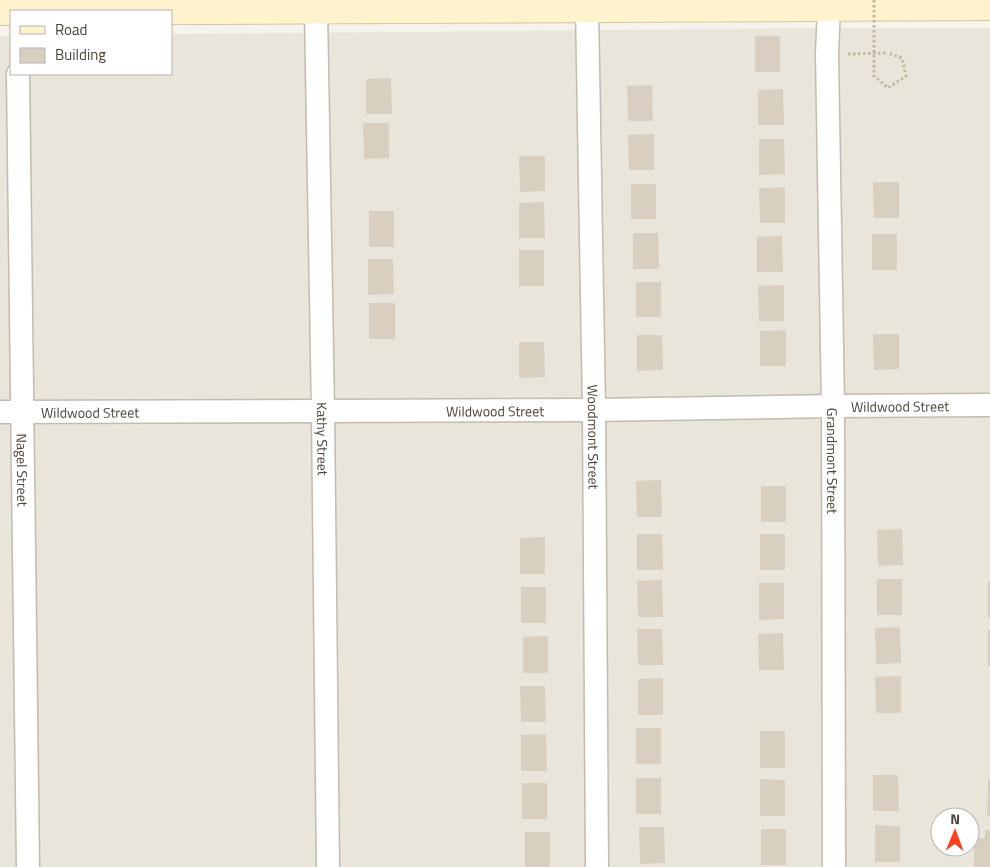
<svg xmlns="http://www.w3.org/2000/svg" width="990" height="867" viewBox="0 0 990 867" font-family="'Titillium Web',sans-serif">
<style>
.residential{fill:#eae5da;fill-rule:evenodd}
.building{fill:#d8cfc1}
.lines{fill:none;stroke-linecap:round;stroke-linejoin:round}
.street-casing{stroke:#c2bbae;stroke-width:25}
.secondary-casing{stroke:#d6c79b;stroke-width:30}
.path{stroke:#c4b79f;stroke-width:3;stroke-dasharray:2.5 2.5;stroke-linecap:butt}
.street{stroke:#fff;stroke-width:22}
.secondary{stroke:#fff3cd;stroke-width:28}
.path-bridge{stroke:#c4b79f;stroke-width:3;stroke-dasharray:2.5 2.5;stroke-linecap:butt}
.labels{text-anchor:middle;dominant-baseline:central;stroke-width:4;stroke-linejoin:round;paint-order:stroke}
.street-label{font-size:14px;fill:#4b4439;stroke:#fff}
</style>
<rect width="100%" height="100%" fill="#f6f3ec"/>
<path class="residential" d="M847,28H990V867H0V36H11V74H171V34ZM940,817H970V847H940Z"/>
<g class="building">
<rect x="755" y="36" width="25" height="36"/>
<polygon points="391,78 392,114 366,114 366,79"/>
<polygon points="652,85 653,121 628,121 627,86"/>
<polygon points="783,89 784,125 758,125 758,90"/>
<polygon points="363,123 389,123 389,158 364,159"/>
<polygon points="654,134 654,170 629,170 628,135"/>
<polygon points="759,139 784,139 785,174 759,175"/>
<polygon points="519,156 545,156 545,191 520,192"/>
<polygon points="873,182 899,182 899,218 874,218"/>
<rect x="631" y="184" width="25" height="35"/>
<polygon points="785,187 785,223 760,223 759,188"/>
<polygon points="544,202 545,238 519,238 519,203"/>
<rect x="369" y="211" width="25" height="36"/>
<polygon points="633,233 658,233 659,269 633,269"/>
<rect x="872" y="234" width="25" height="36"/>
<polygon points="782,236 783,272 757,272 757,237"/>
<rect x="519" y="250" width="25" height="36"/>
<polygon points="368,259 393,259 394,294 368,295"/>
<rect x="636" y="282" width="25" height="35"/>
<polygon points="784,285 784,321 759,321 758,286"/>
<rect x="369" y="303" width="26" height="36"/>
<polygon points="786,330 786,366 760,366 760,331"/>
<polygon points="873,334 899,334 899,369 874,370"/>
<polygon points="637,335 662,335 663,370 637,371"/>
<polygon points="519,342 544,342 545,377 519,378"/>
<polygon points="661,480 662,517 637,517 636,481"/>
<rect x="761" y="486" width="25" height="36"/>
<polygon points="902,529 903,565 878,566 877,530"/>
<polygon points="637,534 662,534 663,570 637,570"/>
<rect x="760" y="534" width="25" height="36"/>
<polygon points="545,537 545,574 520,574 520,538"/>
<rect x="877" y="579" width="25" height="36"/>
<polygon points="662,580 663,617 638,617 637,581"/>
<rect x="988" y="581" width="2" height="36"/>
<polygon points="759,583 784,583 784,619 759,620"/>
<rect x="521" y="587" width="25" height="36"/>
<polygon points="900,627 901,663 876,664 875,628"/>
<polygon points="637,629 662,629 663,665 638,665"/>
<rect x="988" y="630" width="2" height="36"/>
<polygon points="783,633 784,670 759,670 758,634"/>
<polygon points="548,636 548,673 523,673 523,637"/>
<polygon points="901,676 901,713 876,713 875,677"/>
<polygon points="663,678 663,715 638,715 638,679"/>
<polygon points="520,686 545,686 546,722 521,722"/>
<rect x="636" y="728" width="25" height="36"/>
<rect x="760" y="731" width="25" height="37"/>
<polygon points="546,734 547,771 521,771 521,735"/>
<polygon points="873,775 898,775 899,811 873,811"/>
<rect x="636" y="778" width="25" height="36"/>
<polygon points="760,779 785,780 785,816 760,816"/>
<polygon points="990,779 990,816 987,816 988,780"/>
<rect x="522" y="783" width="25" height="36"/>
<polygon points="875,825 900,826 900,862 875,862"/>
<polygon points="639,827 664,827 665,863 640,864"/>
<rect x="761" y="829" width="25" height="36"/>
<polygon points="985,830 990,830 990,867 974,867 974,839 985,838"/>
<rect x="525" y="832" width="25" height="35"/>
</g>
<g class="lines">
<g class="street-casing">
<g id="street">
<path id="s1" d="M587,7L594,410L597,867"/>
<path id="s2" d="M829,7L827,54L833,406L834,867"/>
<path id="s3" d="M316,10L323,411L328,867"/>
<path id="s4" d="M18,74L28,867"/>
<path id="s5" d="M0,412L594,410L833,406L990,405"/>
</g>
</g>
<g class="secondary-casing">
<polyline id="secondary" points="0,11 990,6"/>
</g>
<polyline class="path" points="848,54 888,53"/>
<use href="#street" class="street"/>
<use href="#secondary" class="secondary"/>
<polyline class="path-bridge" points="874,0 874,76 888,88 906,76 902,58 888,53"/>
</g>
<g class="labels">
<g class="street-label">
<text stroke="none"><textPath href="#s5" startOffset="900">Wildwood Street</textPath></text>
<text stroke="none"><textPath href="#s5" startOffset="495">Wildwood Street</textPath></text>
<text stroke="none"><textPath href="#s5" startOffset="90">Wildwood Street</textPath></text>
<text stroke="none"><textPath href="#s1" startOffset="430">Woodmont Street</textPath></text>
<text stroke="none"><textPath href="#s3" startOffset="429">Kathy Street</textPath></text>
<text stroke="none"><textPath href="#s2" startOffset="454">Grandmont Street</textPath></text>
<text stroke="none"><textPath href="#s4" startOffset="396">Nagel Street</textPath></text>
</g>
</g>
<rect x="10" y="10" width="162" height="65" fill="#ffffff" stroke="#b7b4b0"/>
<rect x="20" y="26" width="25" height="8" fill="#fff3cd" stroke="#b7b4b0"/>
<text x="55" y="35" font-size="15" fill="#4b4439">Road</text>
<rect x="20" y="48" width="25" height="15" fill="#d8cfc1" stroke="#b7b4b0"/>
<text x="55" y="60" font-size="15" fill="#4b4439">Building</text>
<g transform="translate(955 832) rotate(1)"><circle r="24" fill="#ffffff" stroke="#b7b4b0"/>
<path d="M0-4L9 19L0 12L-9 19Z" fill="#fc3f1d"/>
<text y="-8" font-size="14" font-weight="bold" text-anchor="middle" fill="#4b4439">N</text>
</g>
</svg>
